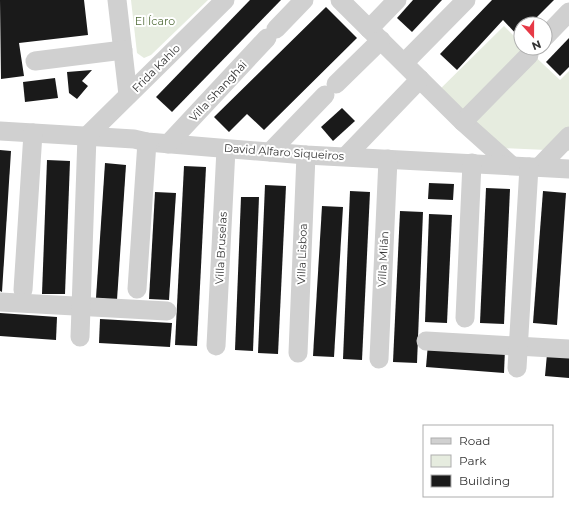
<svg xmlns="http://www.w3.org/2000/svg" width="569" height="513" viewBox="0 0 569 513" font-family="Montserrat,sans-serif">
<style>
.green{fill:#e6ecdf}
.building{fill:#1a1a1a}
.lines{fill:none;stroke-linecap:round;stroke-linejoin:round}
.minor{stroke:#d0d0d0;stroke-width:19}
.labels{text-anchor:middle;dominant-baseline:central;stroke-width:4;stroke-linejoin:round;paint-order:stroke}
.park-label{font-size:11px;fill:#56703f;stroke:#fff}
.street-label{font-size:11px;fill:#333;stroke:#fff}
</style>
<rect width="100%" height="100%" fill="#fff"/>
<g class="green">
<polygon points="131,0 208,0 151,55 144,58 137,53"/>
<polygon points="504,26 521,43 521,48 526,48 560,80 569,71 569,151 478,147 431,98"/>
</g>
<g class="building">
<polygon points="0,0 84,0 88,35 19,43 24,76 1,79"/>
<polygon points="250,0 281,0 172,112 156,97"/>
<polygon points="413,0 442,0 412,32 397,18"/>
<polygon points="492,0 554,0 530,24 521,24 521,33 518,36 503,20 457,70 440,54"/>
<polygon points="326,7 357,38 264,130 247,114 229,132 214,117"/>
<polygon points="569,38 569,67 560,76 546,62"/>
<polygon points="92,70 82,81 88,86 77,99 69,93 67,72"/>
<polygon points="55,78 58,98 25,102 23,82"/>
<polygon points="342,108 355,121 333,141 321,127"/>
<polygon points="0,150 11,151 2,292 0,291"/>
<polygon points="47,160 70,161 65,294 42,294"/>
<polygon points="105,163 126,165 117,300 96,298"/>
<polygon points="184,166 206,167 197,346 175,345"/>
<polygon points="429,183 454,184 453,200 428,199"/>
<polygon points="265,185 286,186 278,354 258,353"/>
<polygon points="486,188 510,189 504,324 480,323"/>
<polygon points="350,191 370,192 362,360 343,359"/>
<polygon points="543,191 566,193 557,325 533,323"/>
<polygon points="155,192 176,193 169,300 149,299"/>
<polygon points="241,197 259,197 253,351 235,350"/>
<polygon points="322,206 343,207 334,357 313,356"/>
<polygon points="400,211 423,212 417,363 393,362"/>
<polygon points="429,214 452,215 447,323 425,322"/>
<polygon points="0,313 57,317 56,340 0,336"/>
<polygon points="100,319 172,323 170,347 99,343"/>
<polygon points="428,344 505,349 504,373 426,367"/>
<polygon points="547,354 569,356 569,378 545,376"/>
</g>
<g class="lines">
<g class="minor">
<polyline points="117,0 128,95"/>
<polyline points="340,0 463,122 511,165"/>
<polyline points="276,29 304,0"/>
<polyline points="369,29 397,0"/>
<polyline points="545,37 569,12"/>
<polyline points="35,61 123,50"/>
<polyline points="404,63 466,0"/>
<polyline points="336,84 381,40"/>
<polyline points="463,122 529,55"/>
<polyline points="0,131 134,139 147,142 306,155 569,169"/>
<polyline points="168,144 267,38"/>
<polyline points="270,152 325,95"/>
<polyline points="346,156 420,79"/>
<polyline points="539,167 569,136"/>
<polyline points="137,289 147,142"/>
<polyline points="23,290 33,133"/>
<polyline points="0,302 167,311"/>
<polyline points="465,318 472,163"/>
<polyline points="80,337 87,136 225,0"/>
<polyline points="426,341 569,349"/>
<polyline points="216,346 226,149"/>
<polyline points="298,353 306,155"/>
<polyline points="379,359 388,159"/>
<polyline points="517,368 529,167"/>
</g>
</g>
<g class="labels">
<g class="park-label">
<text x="155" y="21">El Ícaro</text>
</g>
<g class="street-label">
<text transform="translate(156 68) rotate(-45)">Frida Kahlo</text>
<text transform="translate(218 91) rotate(-47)">Villa Shanghái</text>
<text transform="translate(284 152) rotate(4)">David Alfaro Siqueiros</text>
<text transform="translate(221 248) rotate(-87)">Villa Bruselas</text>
<text transform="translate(302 254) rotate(-88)">Villa Lisboa</text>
<text transform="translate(383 259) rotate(-87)">Villa Milán</text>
</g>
</g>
<rect x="423" y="425" width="130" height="72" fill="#ffffff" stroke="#adadad"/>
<rect x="431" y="438" width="20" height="6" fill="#d0d0d0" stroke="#adadad"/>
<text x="459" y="445" font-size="12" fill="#333333">Road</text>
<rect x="431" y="455" width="20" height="12" fill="#e6ecdf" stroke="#adadad"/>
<text x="459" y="465" font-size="12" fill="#333333">Park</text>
<rect x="431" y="475" width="20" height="12" fill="#1a1a1a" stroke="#adadad"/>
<text x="459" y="485" font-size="12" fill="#333333">Building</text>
<g transform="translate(533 36) rotate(159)"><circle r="19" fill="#ffffff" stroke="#adadad"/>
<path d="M0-3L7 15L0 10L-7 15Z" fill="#e63946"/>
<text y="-6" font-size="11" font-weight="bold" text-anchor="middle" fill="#333333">N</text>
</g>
</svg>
